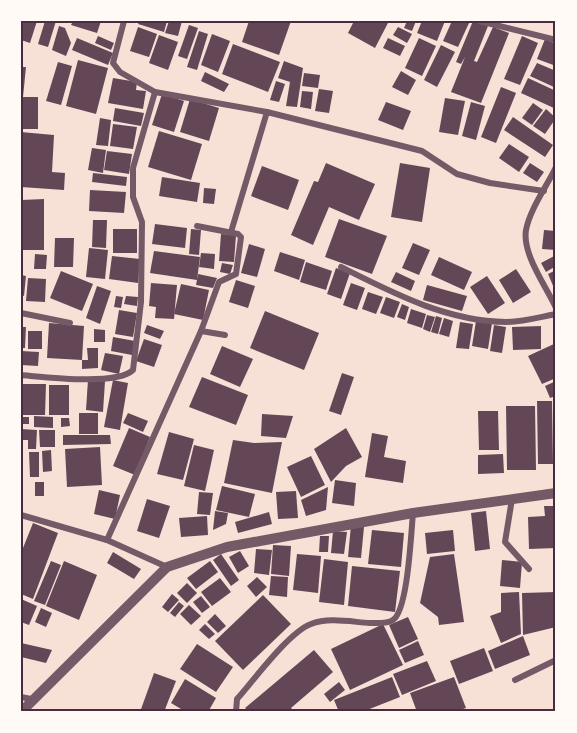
<svg xmlns="http://www.w3.org/2000/svg" width="577" height="733" viewBox="0 0 577 733" font-family="'Work Sans',sans-serif">
<style>
.building{fill:#644757}
.lines{fill:none;stroke-linecap:round;stroke-linejoin:round}
.minor{stroke:#755966;stroke-width:6}
.tertiary{stroke:#755966;stroke-width:10}
.neatline{fill:none;stroke:#4a2c40;stroke-width:2}
</style>
<rect width="100%" height="100%" fill="#f7e1d7"/>
<g class="building">
<polygon points="21,21 37,21 30,43 21,40"/>
<polygon points="45,21 56,21 48,47 38,44"/>
<polygon points="73,21 101,21 97,33 71,25"/>
<polygon points="139,21 167,21 164,32 138,24"/>
<polygon points="169,21 182,21 178,36 165,33"/>
<polygon points="249,21 291,21 279,55 242,42"/>
<polygon points="354,21 389,21 375,48 348,33"/>
<polygon points="407,21 416,21 412,31 404,28"/>
<polygon points="422,21 445,21 437,41 417,33"/>
<polygon points="452,21 469,23 458,47 443,41"/>
<polygon points="473,21 488,26 474,61 477,62 493,27 509,33 481,103 451,92 465,57 461,64 456,62"/>
<polygon points="189,25 198,28 187,59 178,56"/>
<polygon points="59,26 65,28 71,43 66,56 52,50"/>
<polygon points="138,27 157,34 149,57 130,51"/>
<polygon points="398,27 412,34 407,43 393,35"/>
<polygon points="199,31 208,34 197,70 187,67"/>
<polygon points="212,34 230,41 218,72 201,65"/>
<polygon points="159,35 178,42 168,70 149,63"/>
<polygon points="98,36 114,43 111,50 95,43"/>
<polygon points="522,36 538,43 520,85 504,79"/>
<polygon points="77,38 113,53 108,65 72,50"/>
<polygon points="388,38 405,46 400,56 383,48"/>
<polygon points="419,38 436,46 422,76 405,68"/>
<polygon points="545,39 556,44 556,66 537,59"/>
<polygon points="233,44 280,62 268,92 222,74"/>
<polygon points="441,45 455,52 437,87 424,80"/>
<polygon points="78,60 108,68 96,114 66,106"/>
<polygon points="284,61 303,68 297,107 286,106 290,82 278,78"/>
<polygon points="58,62 72,66 61,105 46,101"/>
<polygon points="537,63 556,71 556,88 530,76"/>
<polygon points="21,67 26,67 23,97 38,97 38,129 21,129"/>
<polygon points="401,71 416,80 408,95 392,87"/>
<polygon points="205,72 229,84 224,92 201,81"/>
<polygon points="304,73 320,75 318,88 302,86"/>
<polygon points="113,78 137,82 136,90 146,91 143,109 108,103"/>
<polygon points="528,78 556,91 556,109 521,93"/>
<polygon points="276,81 285,84 279,102 270,100"/>
<polygon points="501,87 516,93 496,143 481,137"/>
<polygon points="319,89 333,91 329,113 315,111"/>
<polygon points="302,91 313,92 311,109 300,107"/>
<polygon points="162,94 184,101 174,132 152,125"/>
<polygon points="445,98 465,101 458,135 439,132"/>
<polygon points="190,99 219,108 209,141 180,132"/>
<polygon points="386,102 411,111 403,130 378,120"/>
<polygon points="471,102 485,106 476,140 462,136"/>
<polygon points="533,103 543,110 532,125 522,118"/>
<polygon points="115,108 144,113 141,126 113,121"/>
<polygon points="546,109 556,118 545,134 533,126"/>
<polygon points="513,117 553,145 545,157 504,130"/>
<polygon points="100,118 111,120 108,146 96,145"/>
<polygon points="113,124 137,127 133,149 110,146"/>
<polygon points="159,131 202,144 191,180 148,167"/>
<polygon points="21,132 54,135 52,172 65,173 64,190 21,187"/>
<polygon points="509,144 529,157 519,172 499,158"/>
<polygon points="92,148 106,150 103,173 88,170"/>
<polygon points="107,151 132,154 129,174 104,170"/>
<polygon points="326,163 375,184 359,220 329,207 313,245 291,235 314,181 318,182"/>
<polygon points="400,163 430,168 422,222 391,217"/>
<polygon points="530,163 544,172 537,182 523,173"/>
<polygon points="262,166 299,180 288,210 251,196"/>
<polygon points="93,173 127,177 126,186 92,182"/>
<polygon points="162,177 200,183 197,202 159,196"/>
<polygon points="204,188 216,189 214,204 203,203"/>
<polygon points="90,190 126,192 124,213 89,211"/>
<polygon points="44,199 44,250 21,250 21,200"/>
<polygon points="339,219 387,236 372,274 325,257"/>
<polygon points="93,220 107,220 106,248 92,247"/>
<polygon points="155,224 187,228 185,248 152,244"/>
<rect x="113" y="229" width="24" height="24"/>
<polygon points="191,229 201,230 199,255 189,254"/>
<polygon points="544,230 556,231 556,250 542,249"/>
<polygon points="221,234 236,235 234,262 219,261"/>
<polygon points="55,238 74,238 73,267 54,267"/>
<polygon points="413,243 430,250 419,275 402,268"/>
<polygon points="249,244 265,249 257,277 241,273"/>
<polygon points="89,248 108,250 105,279 86,277"/>
<polygon points="154,251 200,257 197,280 150,273"/>
<polygon points="280,252 305,260 299,280 274,271"/>
<polygon points="201,253 215,254 214,269 199,267"/>
<polygon points="35,254 47,255 46,269 34,269"/>
<polygon points="556,255 556,266 546,272 541,263"/>
<polygon points="112,256 140,259 138,283 109,279"/>
<polygon points="439,257 472,272 464,290 431,275"/>
<polygon points="306,262 332,271 326,290 300,282"/>
<polygon points="222,263 233,265 230,274 220,272"/>
<polygon points="336,268 350,273 341,299 327,294"/>
<polygon points="516,269 531,292 513,303 499,280"/>
<polygon points="556,270 556,287 554,288 548,274"/>
<polygon points="61,271 93,284 82,311 50,298"/>
<polygon points="396,272 415,281 411,291 391,282"/>
<polygon points="198,274 217,278 213,288 196,285"/>
<polygon points="21,275 26,276 24,296 21,295"/>
<polygon points="487,276 505,303 488,314 470,287"/>
<polygon points="28,278 46,279 45,302 26,301"/>
<polygon points="236,280 255,286 248,308 229,302"/>
<polygon points="151,283 177,285 174,319 155,318 156,307 149,306"/>
<polygon points="351,283 365,288 357,310 343,305"/>
<polygon points="181,284 209,290 203,320 174,314"/>
<polygon points="427,285 467,296 462,311 423,300"/>
<polygon points="97,286 111,291 100,324 86,318"/>
<polygon points="368,292 383,297 376,314 362,309"/>
<polygon points="116,296 123,297 121,308 114,307"/>
<polygon points="126,296 138,297 137,306 124,304"/>
<polygon points="386,297 400,302 394,318 380,313"/>
<polygon points="402,304 409,307 405,320 397,317"/>
<polygon points="411,309 426,314 422,328 407,323"/>
<polygon points="119,310 137,313 133,337 115,334"/>
<polygon points="265,311 319,333 304,370 250,348"/>
<polygon points="427,315 435,317 430,332 423,329"/>
<polygon points="436,316 442,318 438,334 431,332"/>
<polygon points="444,318 453,321 449,337 439,334"/>
<polygon points="476,321 492,323 488,349 472,346"/>
<polygon points="460,322 473,324 469,349 456,348"/>
<polygon points="49,323 84,326 82,360 47,358"/>
<polygon points="147,325 164,331 160,339 144,333"/>
<polygon points="494,325 506,327 502,353 490,351"/>
<polygon points="541,326 541,349 513,350 512,327"/>
<polygon points="21,327 26,327 25,348 21,348"/>
<polygon points="94,329 105,330 105,342 94,342"/>
<rect x="28" y="331" width="14" height="18"/>
<polygon points="113,337 135,341 132,355 111,351"/>
<polygon points="144,339 162,345 154,367 136,361"/>
<polygon points="556,343 556,378 542,384 528,356"/>
<polygon points="222,346 253,359 240,387 210,374"/>
<polygon points="87,348 98,348 98,368 82,369 82,360 88,360"/>
<polygon points="21,351 39,352 38,366 21,365"/>
<polygon points="105,353 123,356 119,374 101,370"/>
<polygon points="342,373 354,377 341,415 329,411"/>
<polygon points="202,377 248,395 236,425 189,407"/>
<polygon points="88,380 105,381 103,412 86,410"/>
<polygon points="113,380 128,383 120,430 104,427"/>
<polygon points="556,381 556,396 550,398 545,386"/>
<polygon points="21,384 46,384 45,415 21,415"/>
<rect x="49" y="385" width="20" height="30"/>
<polygon points="537,401 552,401 553,464 538,464"/>
<polygon points="506,406 535,406 536,470 507,470"/>
<polygon points="478,411 498,411 499,450 479,450"/>
<rect x="79" y="413" width="19" height="21"/>
<polygon points="128,413 148,421 143,432 123,423"/>
<polygon points="262,414 293,416 286,438 261,436"/>
<polygon points="34,416 53,417 53,428 34,427"/>
<rect x="21" y="417" width="8" height="7"/>
<polygon points="61,418 69,418 70,426 61,427"/>
<polygon points="129,428 150,437 135,475 113,466"/>
<polygon points="346,428 362,457 346,466 331,482 314,449"/>
<polygon points="21,429 37,430 36,449 28,449 28,440 21,440"/>
<polygon points="39,430 55,430 55,447 40,447"/>
<polygon points="169,432 194,439 183,480 157,474"/>
<polygon points="372,433 388,436 384,457 406,461 403,483 365,477"/>
<polygon points="63,435 110,435 111,444 63,445"/>
<polygon points="233,440 254,443 282,442 272,493 224,483"/>
<polygon points="194,445 214,450 205,491 184,486"/>
<polygon points="100,447 102,485 67,487 65,449"/>
<polygon points="51,450 52,471 43,472 42,451"/>
<polygon points="29,452 39,452 39,477 30,477"/>
<polygon points="503,454 504,473 478,474 478,455"/>
<polygon points="311,456 325,485 301,497 287,467"/>
<polygon points="335,480 356,483 354,506 332,503"/>
<rect x="35" y="482" width="9" height="14"/>
<polygon points="222,486 255,494 249,517 216,510"/>
<polygon points="328,487 326,510 306,516 301,500"/>
<polygon points="99,490 120,495 115,519 94,514"/>
<polygon points="296,491 298,518 278,519 276,492"/>
<polygon points="199,492 213,493 210,515 197,514"/>
<polygon points="147,499 170,506 159,538 137,531"/>
<polygon points="544,506 556,506 556,548 529,549 528,517 545,516"/>
<polygon points="215,511 228,513 226,524 213,530"/>
<polygon points="486,511 490,549 475,551 471,513"/>
<polygon points="269,512 272,524 238,533 235,522"/>
<polygon points="207,516 208,535 181,537 179,518"/>
<polygon points="33,523 58,533 33,599 21,594 21,553"/>
<polygon points="351,525 364,527 361,558 348,557"/>
<polygon points="372,530 404,533 401,567 368,564"/>
<polygon points="453,530 455,551 427,554 425,533"/>
<polygon points="333,531 347,532 344,554 331,553"/>
<polygon points="320,536 329,536 328,552 319,552"/>
<polygon points="273,545 291,546 289,576 271,574"/>
<polygon points="256,549 272,550 269,575 254,573"/>
<polygon points="240,551 249,566 238,573 229,557"/>
<polygon points="113,552 141,569 134,579 107,563"/>
<polygon points="221,554 239,580 231,586 213,560"/>
<polygon points="297,554 321,556 318,593 293,590"/>
<polygon points="454,554 464,622 439,625 438,617 420,603 430,557"/>
<polygon points="324,559 348,562 344,605 319,602"/>
<polygon points="502,560 522,562 520,588 500,586"/>
<polygon points="51,561 61,565 45,605 34,601"/>
<polygon points="64,561 97,575 79,620 46,606"/>
<polygon points="210,561 218,572 196,589 187,578"/>
<polygon points="352,566 400,571 395,612 348,606"/>
<polygon points="271,576 288,577 287,597 269,595"/>
<polygon points="257,577 267,587 256,597 247,586"/>
<polygon points="220,578 231,592 212,606 201,592"/>
<polygon points="187,583 197,593 187,603 177,593"/>
<polygon points="519,592 521,634 501,643 490,616 501,612 501,593"/>
<polygon points="556,592 556,627 523,635 522,593"/>
<polygon points="172,594 179,600 168,612 162,607"/>
<polygon points="263,595 291,624 243,670 215,641"/>
<polygon points="201,596 210,607 202,613 193,602"/>
<polygon points="21,599 37,606 29,625 21,622"/>
<polygon points="179,602 184,606 175,617 170,613"/>
<polygon points="189,605 201,616 191,625 180,614"/>
<polygon points="41,608 52,613 46,627 35,622"/>
<polygon points="215,614 226,626 218,633 207,622"/>
<polygon points="408,617 418,639 399,648 389,625"/>
<polygon points="205,624 215,634 209,639 199,630"/>
<polygon points="383,624 403,665 350,690 331,649"/>
<polygon points="523,636 530,655 495,669 488,651"/>
<polygon points="418,641 424,655 405,663 399,650"/>
<polygon points="21,643 52,650 46,663 21,657"/>
<polygon points="197,644 233,667 216,692 180,669"/>
<polygon points="484,648 493,671 459,684 450,661"/>
<polygon points="314,650 333,672 291,708 294,712 249,712 245,708"/>
<polygon points="427,661 436,681 402,695 393,674"/>
<polygon points="154,673 176,681 164,712 140,712"/>
<polygon points="392,677 400,697 367,710 368,712 339,712 334,700"/>
<polygon points="454,677 466,708 454,712 417,712 410,693"/>
<polygon points="185,679 216,698 208,712 186,712 171,703"/>
<polygon points="339,682 345,690 330,702 324,694"/>
</g>
<g class="lines">
<g class="minor">
<polyline points="124,21 113,63 120,72 155,92 267,112 422,151 457,174 490,183 544,191"/>
<polyline points="479,21 556,40"/>
<path d="M556,167C547,186 530,209 526,230C522,254 546,286 556,308"/>
<polyline points="197,226 238,234 241,237 236,274 219,282 201,331"/>
<polyline points="231,232 267,112"/>
<path d="M341,267C393,293 446,321 506,322C522,322 540,317 556,314"/>
<polyline points="21,313 70,323"/>
<path d="M21,375C45,377 116,386 133,370L141,302L142,222L133,197V168L155,92"/>
<polyline points="512,499 505,542 529,569"/>
<polyline points="21,515 107,540 167,567"/>
<polyline points="107,540 201,331 225,335"/>
<polyline points="515,680 556,660"/>
<polyline points="21,697 31,699"/>
<path d="M236,712L237,699C254,680 289,632 311,624C328,617 352,622 370,623C378,623 387,624 393,620C408,610 411,533 413,513"/>
</g>
<polyline class="tertiary" points="21,712 167,567 227,547 413,513 556,493"/>
</g>
<rect width="577" height="733" fill="none" stroke="#fffaf5" stroke-width="45"/>
<rect x="22" y="22" width="532" height="688" class="neatline"/>
</svg>
